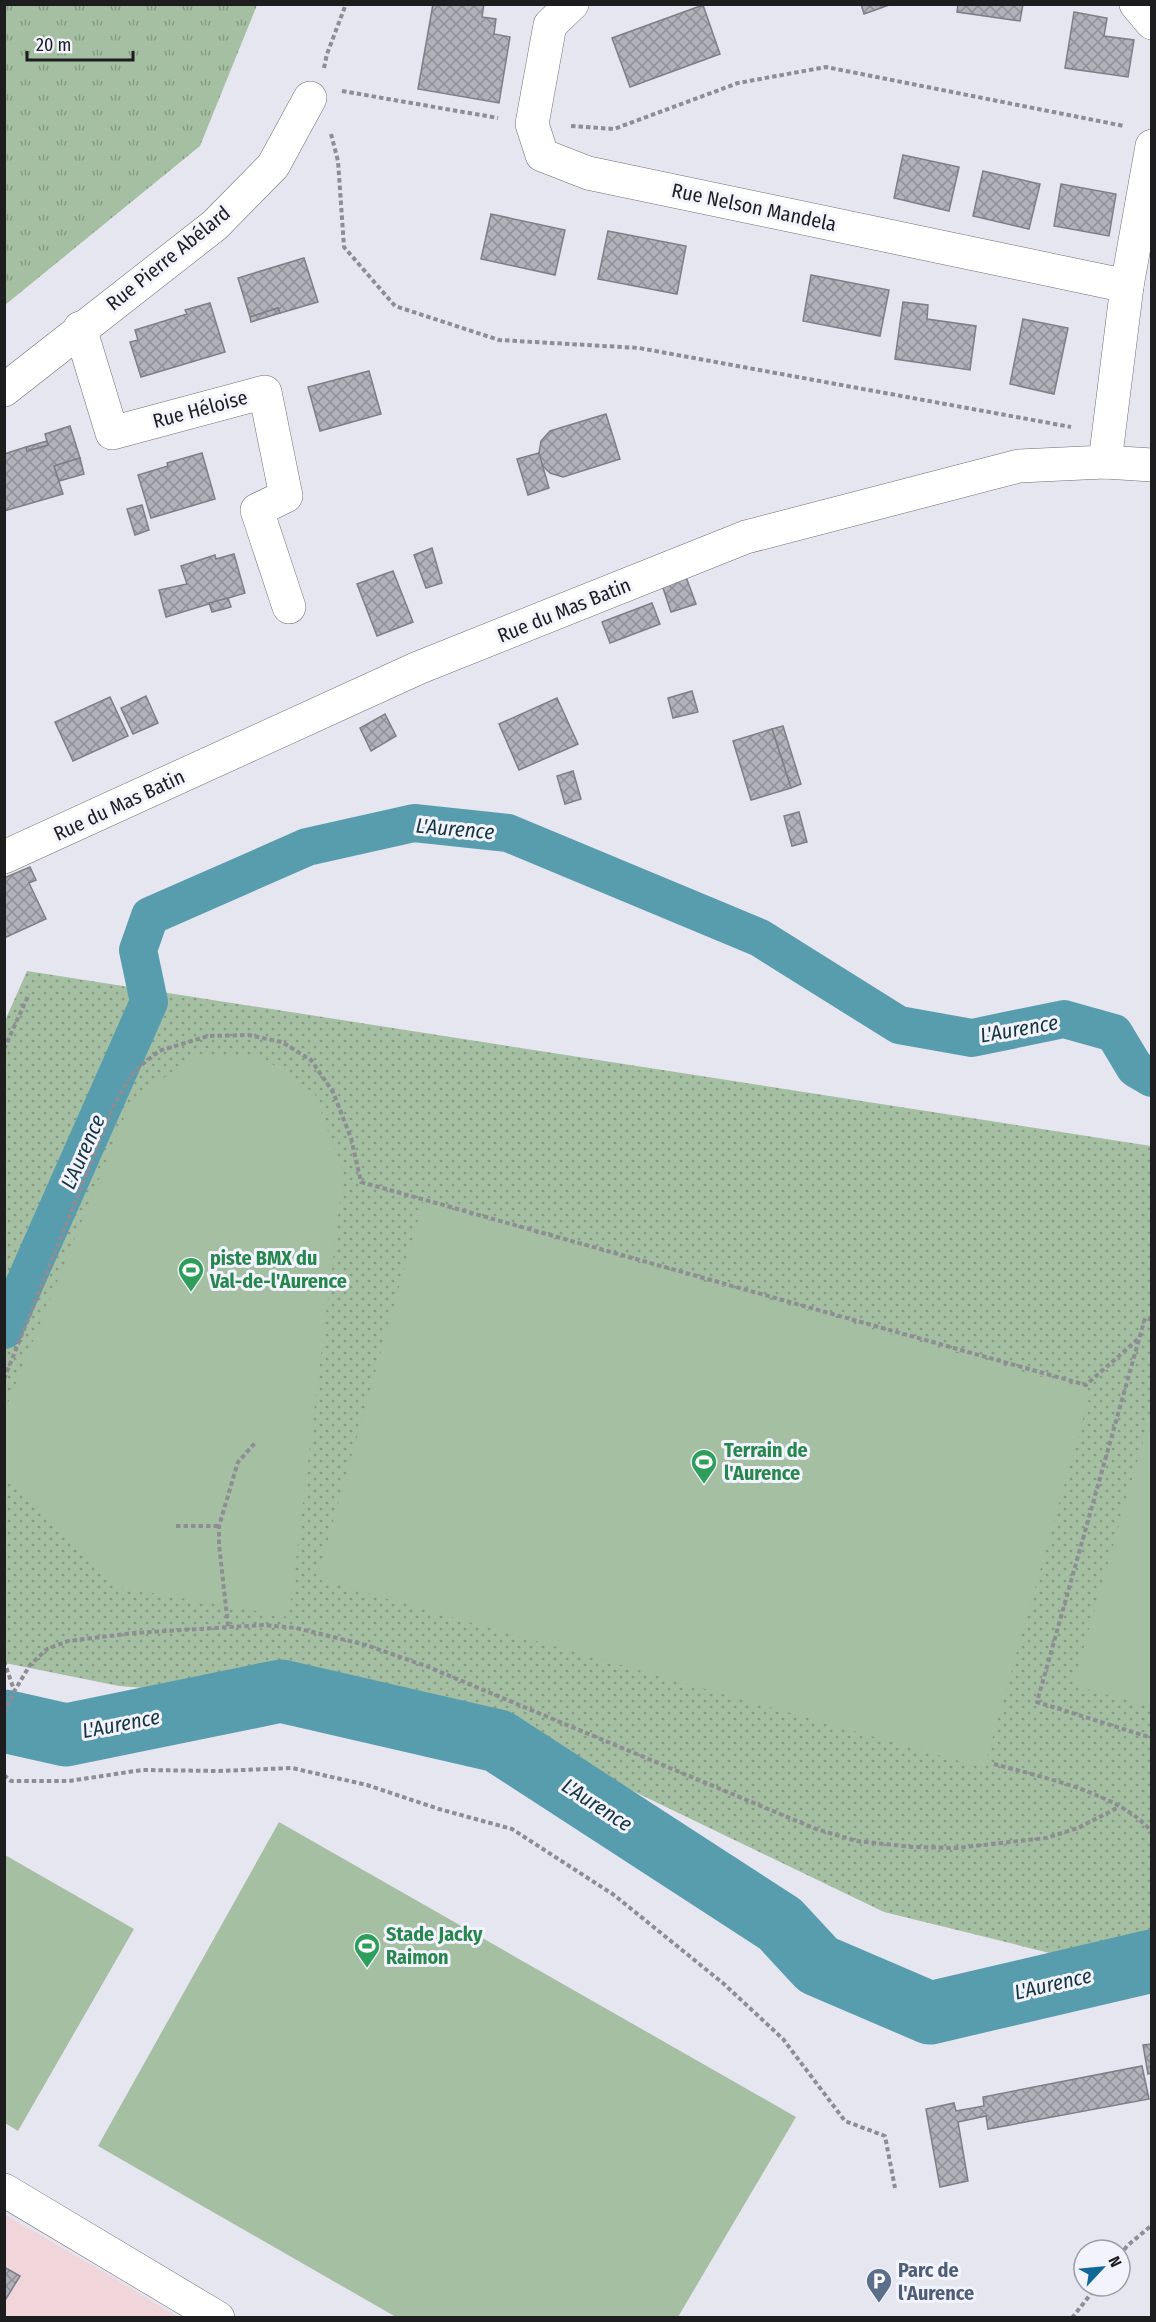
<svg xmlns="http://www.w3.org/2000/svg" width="1156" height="2322" viewBox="0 0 1156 2322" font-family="'Fira Sans Condensed',sans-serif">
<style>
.industrial{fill:#f0d5da}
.grass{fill:url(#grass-tufts)}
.park{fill:url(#park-dots)}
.pitch{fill:#a5bfa2}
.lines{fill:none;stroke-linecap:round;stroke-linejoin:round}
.canal{stroke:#589dae;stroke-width:38}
.river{stroke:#589dae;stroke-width:63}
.building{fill:url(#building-cross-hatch);stroke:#7e7e87;stroke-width:1.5}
.minor-casing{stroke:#6d6d76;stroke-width:34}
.path{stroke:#8d8d94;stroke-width:4;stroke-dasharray:4.5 3;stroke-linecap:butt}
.minor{stroke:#fff;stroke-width:33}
.labels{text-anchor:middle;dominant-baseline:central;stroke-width:6;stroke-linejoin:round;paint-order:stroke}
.street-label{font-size:20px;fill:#1d1d20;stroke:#f3f3fd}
.leisure-label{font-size:20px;font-weight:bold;fill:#27864d;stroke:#f3f3fd;text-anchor:start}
.service-label{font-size:20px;font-weight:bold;fill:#4e5e75;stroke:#f3f3fd;text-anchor:start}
.water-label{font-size:21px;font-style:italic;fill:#13353e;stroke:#f3f3fd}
</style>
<defs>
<pattern id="grass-tufts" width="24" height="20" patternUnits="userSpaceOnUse" patternTransform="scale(1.5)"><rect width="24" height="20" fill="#a5bfa2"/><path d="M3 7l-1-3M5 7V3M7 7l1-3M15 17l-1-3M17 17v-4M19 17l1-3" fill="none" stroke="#869b84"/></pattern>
<pattern id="park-dots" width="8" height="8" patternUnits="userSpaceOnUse" patternTransform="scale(1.5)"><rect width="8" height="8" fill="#a5bfa2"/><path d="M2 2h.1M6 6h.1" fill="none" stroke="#869b84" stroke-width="1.8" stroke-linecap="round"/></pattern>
<pattern id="building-cross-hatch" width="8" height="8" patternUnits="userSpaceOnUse" patternTransform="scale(1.5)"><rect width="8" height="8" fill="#b1b1ba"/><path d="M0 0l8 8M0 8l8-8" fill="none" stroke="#8f8f97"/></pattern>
</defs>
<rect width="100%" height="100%" fill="#e6e6f0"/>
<polygon class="industrial" points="4,2214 116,2279 178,2317 5,2317"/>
<polygon class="grass" points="5,4 257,5 200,146 5,305"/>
<polygon class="park" points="27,971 1151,1146 1151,1978 884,1912 469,1712 119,1686 5,1663 4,1023"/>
<g class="pitch">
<polygon points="196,1054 262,1057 315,1094 343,1175 289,1617 118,1587 5,1476 5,1410 130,1103"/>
<polygon points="423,1202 1091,1391 984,1768 317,1579"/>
<polygon points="1151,1414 1151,1707 1073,1685"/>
<polygon points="279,1822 796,2117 678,2317 396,2317 98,2146"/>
<polygon points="5,1855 134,1929 18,2131 5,2123"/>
</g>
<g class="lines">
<polyline class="canal" points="4,1330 149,1002 138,950 150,916 307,847 414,823 508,833 760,938 899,1025 972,1038 1064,1019 1114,1033 1135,1068 1152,1078"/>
<polyline class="river" points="4,1721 66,1735 281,1691 498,1741 780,1924 818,1965 930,2013 1152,1961"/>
</g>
<g class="building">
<polygon points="433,4 484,4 482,17 496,19 494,34 510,37 499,103 418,89"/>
<polygon points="861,4 892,4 864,14"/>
<polygon points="958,4 1023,4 1020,21 957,12"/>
<polygon points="703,5 720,54 630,87 612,38"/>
<polygon points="1074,12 1107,18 1104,36 1134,40 1128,77 1065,68"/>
<polygon points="903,155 959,167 949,211 894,198"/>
<polygon points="983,171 1040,184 1029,229 973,216"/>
<polygon points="1061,184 1116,194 1109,236 1054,226"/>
<polygon points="491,214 565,230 555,275 481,259"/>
<polygon points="608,231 686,246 677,294 598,279"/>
<polygon points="304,258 318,302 280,313 278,308 250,317 238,278"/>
<polygon points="811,275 889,290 880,336 803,321"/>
<polygon points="903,302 928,305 927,319 976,326 970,370 895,359"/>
<polygon points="210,303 225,352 141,377 130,342 138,340 135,330 187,314 185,310"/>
<polygon points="278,308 280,313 251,322 250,317"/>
<polygon points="1023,319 1068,328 1054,394 1010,384"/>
<polygon points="369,371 381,414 320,431 308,387"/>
<polygon points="606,414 620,459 563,477 550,473 542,465 539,453 541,441 550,431"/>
<polygon points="70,426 80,458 54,466 63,494 4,511 4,454 26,447 27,451 48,445 45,434"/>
<polygon points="47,441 48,445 27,451 26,447"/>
<polygon points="202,453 215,499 151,518 138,475 168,466 167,463"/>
<polygon points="539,453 549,488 528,495 517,459"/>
<polygon points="80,458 84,474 59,481 54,466"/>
<polygon points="142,505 149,530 135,535 127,509"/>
<polygon points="432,548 442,583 426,588 414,555"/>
<polygon points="234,554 245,593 166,617 159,590 187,584 181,566 215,555 216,559"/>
<polygon points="393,571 413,622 377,636 357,584"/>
<polygon points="686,577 696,604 671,612 662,585"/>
<polygon points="228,598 231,607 212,612 209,603"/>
<polygon points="652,603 660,624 610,643 602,622"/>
<polygon points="692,691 698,712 673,718 668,698"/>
<polygon points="146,696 158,723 133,734 121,708"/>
<polygon points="110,697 128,736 73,761 55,722"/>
<polygon points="557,698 578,744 519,770 499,724"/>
<polygon points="385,714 396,736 371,751 360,728"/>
<polygon points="783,726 801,784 791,788 772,729"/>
<polygon points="772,729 791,788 751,800 733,741"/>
<polygon points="573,771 581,799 565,804 557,776"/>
<polygon points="799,812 807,842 792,846 784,816"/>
<polygon points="30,867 36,880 29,883 46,919 4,938 4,878"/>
<polygon points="1152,2044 1152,2073 1148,2074 1143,2045"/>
<polygon points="1142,2066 1149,2099 988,2129 986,2116 958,2122 968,2181 940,2187 926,2109 954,2103 956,2111 984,2106 983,2097"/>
<polygon points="4,2267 20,2276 4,2302"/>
</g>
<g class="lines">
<g class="minor-casing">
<g id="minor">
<polyline points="572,4 550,25 532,124 542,155 588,173 1127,286"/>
<polyline points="1136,4 1152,23"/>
<polyline points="80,328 112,433 265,392 286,496 257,510 289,607"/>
<polyline points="4,390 215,225 273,166 310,98"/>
<polyline points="1105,462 1127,286 1152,146"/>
<polyline points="4,857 418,668 746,537 1019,466 1105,462 1152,465"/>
<polyline points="4,2190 218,2318"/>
</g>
</g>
<g class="path">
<polyline points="324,68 327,54 346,4"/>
<polyline points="342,91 498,118"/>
<polyline points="571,126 614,129 738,83 826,67 1124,126"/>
<polyline points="331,134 338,161 344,247 395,306 499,340 639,348 1071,427"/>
<polyline points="4,1049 29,994"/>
<polyline points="1152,1320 1145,1318 1037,1702 1152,1738"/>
<polyline points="4,1379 115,1103 134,1071 159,1051 208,1036 248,1035 282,1042 311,1060 333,1092 351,1138 361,1182 1086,1385 1139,1338"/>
<polyline points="176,1526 219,1526"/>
<polyline points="228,1626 219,1544 219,1526 238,1462 255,1443"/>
<polyline points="4,1661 14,1690"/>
<polyline points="4,1713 15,1690 30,1665 47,1649 68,1641 134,1633 263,1625 296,1628 366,1645 426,1666 816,1829 857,1841 912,1847 956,1848 1046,1838 1078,1828 1119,1807"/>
<path d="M994,1764C1041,1777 1120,1793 1152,1832"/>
<polyline points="4,1775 11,1781 69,1781 142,1770 219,1771 292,1768 367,1785 439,1809 512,1829 614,1895 724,1984 783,2039 845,2121 885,2136 895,2188"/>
<polyline points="1120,2256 1127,2246 1152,2225"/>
<polyline points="1072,2318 1097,2286"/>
</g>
<use href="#minor" class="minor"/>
</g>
<defs>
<g id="stadium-pin" transform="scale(1.35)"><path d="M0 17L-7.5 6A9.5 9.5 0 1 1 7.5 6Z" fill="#2e9e5b" stroke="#f3f3fd"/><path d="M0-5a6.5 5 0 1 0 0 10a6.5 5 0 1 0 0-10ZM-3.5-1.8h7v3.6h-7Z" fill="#fff"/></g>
<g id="parking-pin" transform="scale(1.35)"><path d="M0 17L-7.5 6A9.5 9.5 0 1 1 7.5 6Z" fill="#5c6f8a" stroke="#f3f3fd"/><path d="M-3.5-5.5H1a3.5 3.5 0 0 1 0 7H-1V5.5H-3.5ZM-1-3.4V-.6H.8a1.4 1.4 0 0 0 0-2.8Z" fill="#fff"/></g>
</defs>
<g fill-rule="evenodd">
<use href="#stadium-pin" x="191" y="1270"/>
<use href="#stadium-pin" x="704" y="1462"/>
<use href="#stadium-pin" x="367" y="1946"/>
<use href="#parking-pin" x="879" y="2281"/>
</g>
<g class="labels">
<g class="street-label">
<text transform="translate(754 207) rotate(12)">Rue Nelson Mandela</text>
<text transform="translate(168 258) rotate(-39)">Rue Pierre Abélard</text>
<text transform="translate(200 409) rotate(-15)">Rue Héloise</text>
<text transform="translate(564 610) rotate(-22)">Rue du Mas Batin</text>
<text transform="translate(119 805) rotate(-25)">Rue du Mas Batin</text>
</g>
<g class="leisure-label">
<text x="210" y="1258">piste BMX du<tspan x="210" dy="23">Val-de-l'Aurence</tspan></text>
<text x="724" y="1450">Terrain de<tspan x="724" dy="23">l'Aurence</tspan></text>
<text x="386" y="1934">Stade Jacky<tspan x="386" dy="23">Raimon</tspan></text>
</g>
<g class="service-label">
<text x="898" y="2270">Parc de<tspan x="898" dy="23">l'Aurence</tspan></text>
</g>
<g class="water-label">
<text transform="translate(455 829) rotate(5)">L'Aurence</text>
<text transform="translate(1019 1029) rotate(-10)">L'Aurence</text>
<text transform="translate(83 1152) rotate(-66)">L'Aurence</text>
<text transform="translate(121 1724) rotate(-11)">L'Aurence</text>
<text transform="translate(597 1805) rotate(33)">L'Aurence</text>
<text transform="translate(1053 1984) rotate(-13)">L'Aurence</text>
</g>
</g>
<rect width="1156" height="2322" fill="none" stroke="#1d1d20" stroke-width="12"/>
<g transform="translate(1102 2268) rotate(64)"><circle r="28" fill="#f3f3fd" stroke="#9d9da5" stroke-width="1.5"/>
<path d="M0-4.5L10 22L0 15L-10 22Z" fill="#116798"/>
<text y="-9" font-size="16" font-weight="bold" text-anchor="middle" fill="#1d1d20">N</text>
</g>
<path d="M27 51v9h106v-9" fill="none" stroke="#1d1d20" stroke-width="3"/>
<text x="36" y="51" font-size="18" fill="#1d1d20" stroke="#f3f3fd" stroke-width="4.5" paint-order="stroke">20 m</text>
</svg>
